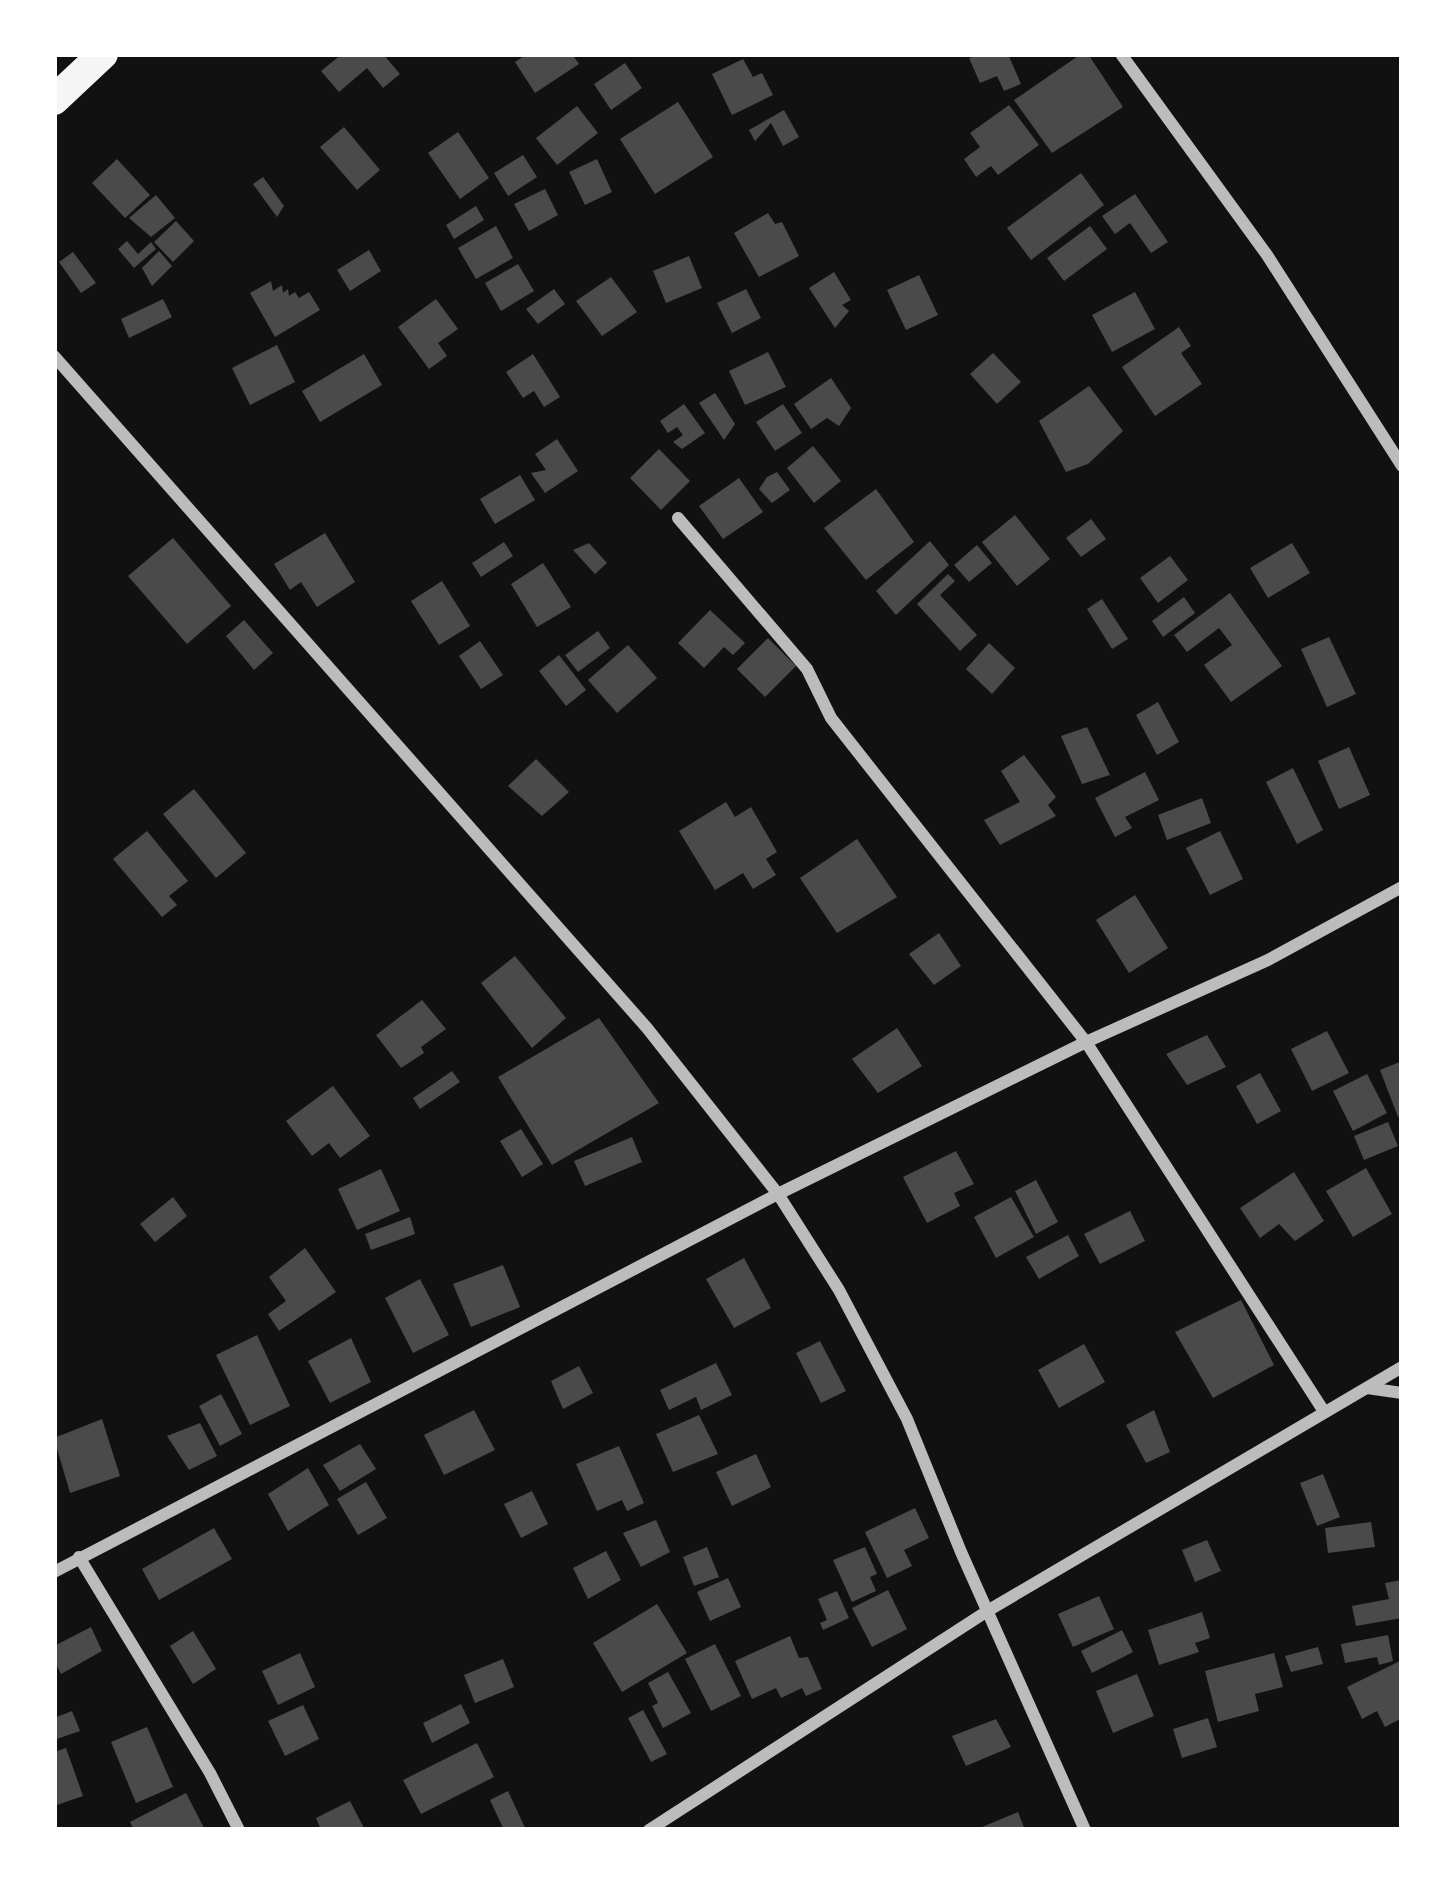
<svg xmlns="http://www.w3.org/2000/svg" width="1456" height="1884" viewBox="0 0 1456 1884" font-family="Raleway,sans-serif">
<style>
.building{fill:#4a4a4a}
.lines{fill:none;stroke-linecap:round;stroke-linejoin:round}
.minor{stroke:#bcbcbc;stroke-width:12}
.primary{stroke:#f5f5f5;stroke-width:30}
</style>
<rect width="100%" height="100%" fill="#111"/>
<g class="building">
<polygon points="342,54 383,54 400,74 383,88 367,68 339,92 321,71"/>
<polygon points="527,54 572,54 579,64 535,93 515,62"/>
<polygon points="979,54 1008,54 1021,84 1004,91 997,76 980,83 969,58"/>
<polygon points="1081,54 1088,54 1123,107 1052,153 1014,100"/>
<polygon points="743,59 753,77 762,73 773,95 732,115 712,74"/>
<polygon points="625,63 642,88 611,110 594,84"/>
<polygon points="678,102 713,157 655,194 620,139"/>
<polygon points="1009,105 1039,145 998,175 991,166 976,177 964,159 980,147 970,133"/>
<polygon points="577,106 598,133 557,165 536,138"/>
<polygon points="784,110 799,137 783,146 771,123 755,141 749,130"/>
<polygon points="344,127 380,170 357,190 320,147"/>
<polygon points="458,132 489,178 460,199 428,153"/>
<polygon points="523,155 537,177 508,196 494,173"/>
<polygon points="117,159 150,195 125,218 92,183"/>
<polygon points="597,159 612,192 585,205 569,172"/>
<polygon points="1081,173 1104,205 1031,260 1007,228"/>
<polygon points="263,177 284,206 277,217 253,184"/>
<polygon points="545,189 558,215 529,231 514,204"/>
<polygon points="1135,194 1168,242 1151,253 1130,223 1115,234 1102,216"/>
<polygon points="156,195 175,218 151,237 129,218"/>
<polygon points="476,206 484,220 454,239 446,225"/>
<polygon points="768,213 775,224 782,222 799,256 759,277 734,233"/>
<polygon points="176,221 194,241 173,262 154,242"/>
<polygon points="496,226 513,258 476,279 458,248"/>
<polygon points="1090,226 1107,249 1064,281 1047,258"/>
<polygon points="127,241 138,254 151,242 156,249 134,268 118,249"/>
<polygon points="369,250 381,271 350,291 337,270"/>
<polygon points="159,251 172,266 152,286 142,268"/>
<polygon points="73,252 96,283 81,293 59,262"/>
<polygon points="689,256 702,288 666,303 653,271"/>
<polygon points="518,264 534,291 501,311 485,283"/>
<polygon points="834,272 851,300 842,305 849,311 835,328 809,288"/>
<polygon points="919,275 938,315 906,330 887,290"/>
<polygon points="611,277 637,312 602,336 576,301"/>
<polygon points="271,281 273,291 282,285 283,293 288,289 289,296 295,292 299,298 309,292 320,310 275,337 250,293"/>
<polygon points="554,289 565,304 538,324 526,309"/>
<polygon points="746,289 761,318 732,333 717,303"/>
<polygon points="1135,292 1155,329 1112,352 1092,315"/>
<polygon points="163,299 172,317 129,338 121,319"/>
<polygon points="436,299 458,329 438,343 447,356 429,369 398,327"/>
<polygon points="1179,327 1191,346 1181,353 1202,384 1155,416 1122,367"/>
<polygon points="277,345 295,382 250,405 232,368"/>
<polygon points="768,352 786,387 745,405 729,371"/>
<polygon points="993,353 1021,382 997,404 970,374"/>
<polygon points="364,354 382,385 320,422 302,391"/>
<polygon points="533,354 560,397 544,407 534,391 523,398 506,372"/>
<polygon points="831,378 851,408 839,426 827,418 811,429 794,404"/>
<polygon points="1089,386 1123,431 1088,464 1066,472 1039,421"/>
<polygon points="715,393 735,424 724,440 699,403"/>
<polygon points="684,404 705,433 682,449 673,442 683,435 677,427 668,433 660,421"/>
<polygon points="783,404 802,433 775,451 756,422"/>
<polygon points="557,439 578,471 545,493 531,473 546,470 535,454"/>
<polygon points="813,446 841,481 814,503 787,468"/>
<polygon points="659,449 690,481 661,510 630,478"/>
<polygon points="777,472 790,490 772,503 759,489 767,477"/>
<polygon points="520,475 535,500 495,524 480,499"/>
<polygon points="739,478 763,512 723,539 699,506"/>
<polygon points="876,489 914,542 866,580 824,528"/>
<polygon points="1015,515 1050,559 1017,586 982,542"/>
<polygon points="1091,519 1106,539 1081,557 1066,538"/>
<polygon points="325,533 355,582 317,607 301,582 290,590 274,564"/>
<polygon points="173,538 231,606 187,644 128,576"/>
<polygon points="930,541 949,565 896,615 876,591"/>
<polygon points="504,542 513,556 481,577 472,563"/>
<polygon points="589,543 607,563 595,574 573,550"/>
<polygon points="1292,543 1310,573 1268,598 1250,568"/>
<polygon points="977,545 992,563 969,582 954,565"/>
<polygon points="1170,556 1188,580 1158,603 1140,578"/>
<polygon points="543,563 571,607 537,627 511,584"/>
<polygon points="948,574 955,581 940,595 977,635 960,651 917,604"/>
<polygon points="442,581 470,626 439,645 411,601"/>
<polygon points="1230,593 1282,666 1231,702 1204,665 1232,645 1219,628 1187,652 1174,635"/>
<polygon points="1184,597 1195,613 1163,637 1152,621"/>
<polygon points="1102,599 1128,639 1112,649 1087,609"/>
<polygon points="710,610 745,643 733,655 724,647 704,668 678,643"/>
<polygon points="244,620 273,653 254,670 226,636"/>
<polygon points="598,631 610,648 578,672 565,655"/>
<polygon points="1329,637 1356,694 1327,707 1301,649"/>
<polygon points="768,638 796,666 765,697 737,669"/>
<polygon points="480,641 503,675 481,689 459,656"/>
<polygon points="989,643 1015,668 992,694 966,669"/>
<polygon points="628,645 657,678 617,713 588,680"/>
<polygon points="559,655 586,690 566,706 539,671"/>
<polygon points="1158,702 1179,742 1157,755 1136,715"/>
<polygon points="1087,727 1110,775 1082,784 1061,736"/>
<polygon points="1349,747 1370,795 1339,809 1318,761"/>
<polygon points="1024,755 1056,797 1048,805 1056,816 1000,845 984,820 1020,802 1001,771"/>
<polygon points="536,759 569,792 542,816 508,786"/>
<polygon points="1293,768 1323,830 1297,844 1266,782"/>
<polygon points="1145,772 1159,800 1125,817 1132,828 1115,837 1095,798"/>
<polygon points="194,789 246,853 216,878 163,814"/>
<polygon points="1202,798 1211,823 1167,840 1158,815"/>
<polygon points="726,802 735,817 751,807 777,852 766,859 776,875 753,889 743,873 715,890 679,831"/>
<polygon points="147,831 188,881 169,896 177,905 162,917 113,859"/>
<polygon points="1220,831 1243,879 1210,895 1186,848"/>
<polygon points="857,839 897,897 837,933 800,878"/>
<polygon points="1135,895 1168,948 1129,973 1096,920"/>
<polygon points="939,933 961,966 934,985 909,954"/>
<polygon points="515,956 566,1018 532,1048 481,983"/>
<polygon points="422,1000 446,1029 421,1047 424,1053 401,1068 376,1035"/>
<polygon points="599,1018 659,1103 552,1165 498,1077"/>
<polygon points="897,1028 922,1066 878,1093 852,1059"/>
<polygon points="1327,1031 1349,1073 1312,1091 1291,1049"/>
<polygon points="1207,1035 1226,1067 1187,1085 1166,1054"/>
<polygon points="1402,1061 1402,1116 1398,1117 1380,1070"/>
<polygon points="452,1071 460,1082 420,1109 413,1098"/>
<polygon points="1260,1073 1281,1111 1257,1124 1236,1086"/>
<polygon points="1367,1074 1387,1113 1353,1131 1333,1091"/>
<polygon points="333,1086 370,1136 340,1158 329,1143 312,1156 286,1121"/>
<polygon points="1388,1122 1398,1146 1364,1160 1354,1136"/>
<polygon points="521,1129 543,1164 522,1177 500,1141"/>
<polygon points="632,1137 642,1162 585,1186 574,1161"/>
<polygon points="956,1151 974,1184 954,1193 960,1206 927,1223 903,1177"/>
<polygon points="1366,1168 1392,1214 1353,1237 1326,1191"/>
<polygon points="381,1169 400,1211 357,1230 338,1189"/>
<polygon points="1294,1172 1324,1221 1295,1241 1279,1224 1260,1238 1240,1208"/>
<polygon points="1036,1180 1058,1222 1036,1234 1015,1191"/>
<polygon points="173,1197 187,1216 155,1242 140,1224"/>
<polygon points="1011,1197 1034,1237 996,1258 974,1217"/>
<polygon points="1130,1211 1145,1241 1100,1264 1084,1234"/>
<polygon points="410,1217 415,1234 371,1250 365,1234"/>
<polygon points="1068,1235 1079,1256 1039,1279 1026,1257"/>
<polygon points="305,1248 336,1292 279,1331 268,1314 286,1301 269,1277"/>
<polygon points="744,1258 771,1308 734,1328 706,1279"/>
<polygon points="503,1265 520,1307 471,1327 453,1284"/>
<polygon points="420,1279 449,1335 413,1353 385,1298"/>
<polygon points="1241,1300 1274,1365 1213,1398 1175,1332"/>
<polygon points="257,1335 290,1406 250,1425 216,1355"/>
<polygon points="351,1338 371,1382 330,1403 308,1361"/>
<polygon points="820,1341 846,1391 821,1403 796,1353"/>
<polygon points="1084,1344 1105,1382 1059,1408 1038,1370"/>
<polygon points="716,1363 732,1395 701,1410 696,1397 669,1410 660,1390"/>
<polygon points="579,1366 593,1393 563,1409 551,1381"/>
<polygon points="221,1394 242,1434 220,1446 199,1406"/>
<polygon points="474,1410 495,1450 444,1475 424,1435"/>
<polygon points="1154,1410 1170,1452 1146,1463 1126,1425"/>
<polygon points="699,1415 718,1454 673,1472 656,1434"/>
<polygon points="102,1419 120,1476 70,1493 54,1438"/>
<polygon points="200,1423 217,1456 189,1470 167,1436"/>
<polygon points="360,1444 376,1469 340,1491 323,1465"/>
<polygon points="619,1446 644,1503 627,1511 622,1500 597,1511 576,1464"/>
<polygon points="756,1454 771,1487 732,1506 716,1472"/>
<polygon points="308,1468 329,1505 288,1531 268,1494"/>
<polygon points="1323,1474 1340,1517 1317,1526 1300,1483"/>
<polygon points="366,1482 387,1518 358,1535 337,1499"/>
<polygon points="532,1491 548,1524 521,1538 504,1504"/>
<polygon points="915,1508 929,1538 904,1550 912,1566 887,1578 865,1532"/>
<polygon points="656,1520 670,1552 641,1567 623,1533"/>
<polygon points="1371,1522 1375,1547 1328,1553 1325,1528"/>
<polygon points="214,1528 232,1559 159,1600 142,1569"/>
<polygon points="1207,1540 1221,1571 1195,1582 1182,1550"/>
<polygon points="707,1547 719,1577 694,1586 683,1557"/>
<polygon points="865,1547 877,1574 870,1577 876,1591 852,1602 833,1560"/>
<polygon points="606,1551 621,1580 588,1599 573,1568"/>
<polygon points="728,1578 741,1607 710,1621 697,1592"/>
<polygon points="1402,1580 1402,1618 1356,1626 1352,1606 1389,1599 1385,1583"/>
<polygon points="888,1590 907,1629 872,1647 852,1608"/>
<polygon points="837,1591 849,1618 823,1630 820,1623 827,1620 818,1599"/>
<polygon points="1099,1596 1114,1629 1073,1647 1058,1614"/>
<polygon points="657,1604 687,1653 622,1692 593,1643"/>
<polygon points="1202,1612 1210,1638 1195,1643 1199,1652 1159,1665 1148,1630"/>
<polygon points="91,1627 102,1651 61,1674 54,1660 54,1646"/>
<polygon points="1122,1630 1133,1652 1092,1673 1081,1651"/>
<polygon points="193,1631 216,1669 193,1684 170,1646"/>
<polygon points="1388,1635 1393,1661 1379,1665 1377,1657 1345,1663 1341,1644"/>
<polygon points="790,1636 799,1658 808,1657 822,1689 806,1696 802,1688 781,1698 776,1688 752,1699 735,1661"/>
<polygon points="715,1644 741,1696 711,1711 685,1659"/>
<polygon points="1318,1647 1323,1664 1291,1672 1285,1656"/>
<polygon points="300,1653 315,1687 278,1705 262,1671"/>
<polygon points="1274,1653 1283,1687 1255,1694 1259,1711 1218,1722 1205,1671"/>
<polygon points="503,1659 514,1687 475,1703 464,1675"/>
<polygon points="1402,1660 1402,1718 1385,1727 1377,1711 1362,1719 1347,1687"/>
<polygon points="668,1672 691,1713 663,1728 652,1706 658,1703 648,1683"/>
<polygon points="1137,1674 1154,1716 1113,1733 1096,1691"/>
<polygon points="461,1704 470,1723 432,1743 423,1723"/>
<polygon points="303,1705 319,1739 285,1756 268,1721"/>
<polygon points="643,1710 667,1754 651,1762 628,1718"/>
<polygon points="72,1711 80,1731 54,1740 54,1718"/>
<polygon points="1208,1718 1217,1747 1182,1758 1173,1729"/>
<polygon points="996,1719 1011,1747 966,1766 952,1736"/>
<polygon points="147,1727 173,1787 136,1803 111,1742"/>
<polygon points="477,1743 494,1777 421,1814 403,1780"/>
<polygon points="66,1748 83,1796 54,1806 54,1752"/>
<polygon points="508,1791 526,1830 504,1830 490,1800"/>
<polygon points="186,1793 205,1830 134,1830 130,1822"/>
<polygon points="350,1801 365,1830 321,1830 316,1818"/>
<polygon points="1018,1812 1025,1830 975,1830"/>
</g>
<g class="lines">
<g class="minor">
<polyline points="1121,54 1267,255 1402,466"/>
<polyline points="54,356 647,1028 778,1194 839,1290 907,1419 961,1552 1085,1830"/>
<polyline points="678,518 807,669 831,718 1086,1042 1268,960 1402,887"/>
<polyline points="1367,1388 1402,1393"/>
<polyline points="79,1557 210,1773 239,1830"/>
<polyline points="54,1572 778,1194 1086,1042 1323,1410"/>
<polyline points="649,1830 989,1610 1402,1367"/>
</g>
<polyline class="primary" points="54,100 103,54"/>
</g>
<rect width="1456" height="1884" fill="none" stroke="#ffffff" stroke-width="114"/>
</svg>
